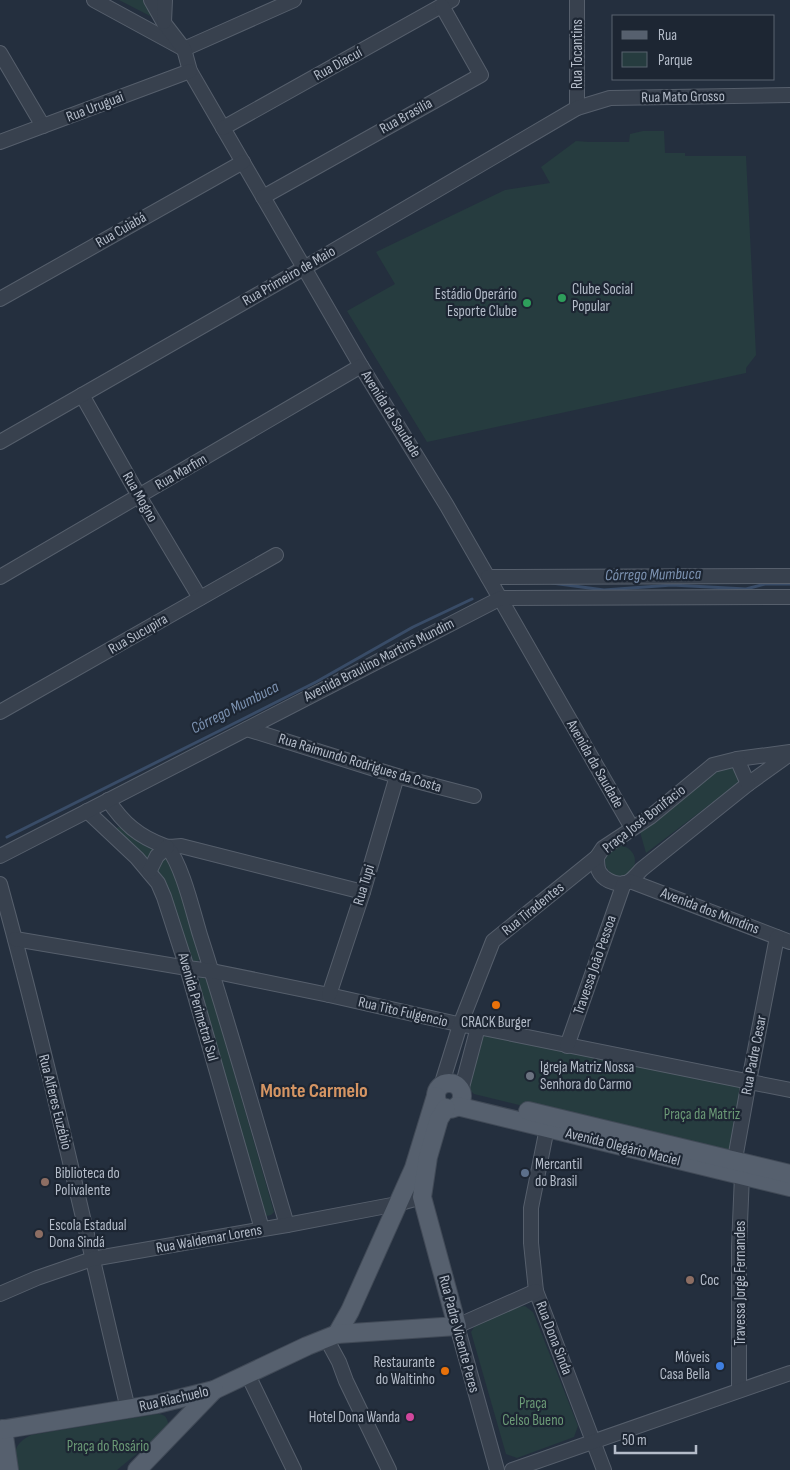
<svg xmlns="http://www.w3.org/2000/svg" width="790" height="1470" viewBox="0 0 790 1470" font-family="'Sofia Sans Condensed',sans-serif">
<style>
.green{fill:#263c3f}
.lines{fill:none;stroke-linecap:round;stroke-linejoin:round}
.stream{stroke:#394c67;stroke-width:3}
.minor-casing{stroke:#565f6c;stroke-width:16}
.major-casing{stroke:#414a57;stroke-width:20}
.minor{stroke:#38414e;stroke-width:14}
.major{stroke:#56606e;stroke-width:18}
.leisure-dot{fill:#2e9e5b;stroke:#1d2633;stroke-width:2}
.food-dot{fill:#e8710a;stroke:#1d2633;stroke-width:2}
.worship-dot{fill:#6b7280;stroke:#1d2633;stroke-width:2}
.service-dot{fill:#5c6f8a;stroke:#1d2633;stroke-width:2}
.education-dot{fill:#8d6e63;stroke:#1d2633;stroke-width:2}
.shop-dot{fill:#3f7fe0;stroke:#1d2633;stroke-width:2}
.hotel-dot{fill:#d1479c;stroke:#1d2633;stroke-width:2}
.labels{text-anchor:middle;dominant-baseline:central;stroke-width:4.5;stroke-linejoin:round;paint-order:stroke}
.street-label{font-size:15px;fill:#b4bcc9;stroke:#1d2633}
.poi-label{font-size:15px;fill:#b4bcc9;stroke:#1d2633;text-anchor:start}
.park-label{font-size:15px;fill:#6b9a76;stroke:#1d2633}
.water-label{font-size:16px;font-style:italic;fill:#7c92b1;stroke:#1d2633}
.district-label{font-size:20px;font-weight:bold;fill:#d59563;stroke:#1d2633}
</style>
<rect width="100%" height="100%" fill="#242f3e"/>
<g class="green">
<polygon points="119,0 145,0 156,19"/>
<polygon points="643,131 664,131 665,153 685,153 685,156 746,156 756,355 746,368 746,373 427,442 347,311 395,284 376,252 505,190 550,183 541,167 576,141 589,142 629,142 630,134"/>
<polygon points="737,767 742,780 646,853 640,832 715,772"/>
<polygon points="118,827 122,828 156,847 148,860 116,832 116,829"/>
<circle cx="620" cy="861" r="15"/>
<polygon points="163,857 168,860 175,872 201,958 197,962 193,961 168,888 157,872"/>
<polygon points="200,978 204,978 208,982 274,1212 271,1215 266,1216 198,985"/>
<polygon points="489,1035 741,1087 732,1155 726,1156 474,1094 468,1088 481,1036"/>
<polygon points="525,1306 533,1312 578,1426 574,1437 517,1458 506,1454 471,1332 478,1321 511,1308"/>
<path d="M157,1414C167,1414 167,1419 169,1427L117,1470H16C13,1452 14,1444 31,1435Z"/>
</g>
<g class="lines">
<g class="stream">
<polyline points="552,583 604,590 672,585 746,589 765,584 790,584"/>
<polyline points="7,837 223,729 316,682 413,627 472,599"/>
</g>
<g class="minor-casing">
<g id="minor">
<polyline points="94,0 184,49 294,0"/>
<polyline points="151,0 164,23 184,49 190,71 361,366 447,506 632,828"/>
<polyline points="577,0 577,108"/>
<polyline points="164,22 165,0"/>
<polyline points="0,53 43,126"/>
<polyline points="223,128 452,0"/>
<polyline points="0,142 190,71"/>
<polyline points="263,197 481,75 442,6"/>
<polyline points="0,299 243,162"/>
<polyline points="82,395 139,496 200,598"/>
<polyline points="0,442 304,268 577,108 610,98 790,95"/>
<polyline points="0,577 361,366"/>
<polyline points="488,577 790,576"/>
<polyline points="0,712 276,555"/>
<polyline points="247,729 397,776 474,796"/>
<path d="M790,752L737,759L713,765L650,817L603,848L597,857C597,863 597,869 600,873C606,882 621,887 630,881C634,878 638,873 642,869L748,784L790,754"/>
<polyline points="737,759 748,784"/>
<path d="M108,800C123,823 139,837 165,846C170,848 176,846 181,846L363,892"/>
<polyline points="87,811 137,858 158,883 164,897 187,968 262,1229"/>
<path d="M167,847C182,864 193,912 200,935C231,1031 258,1128 287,1225"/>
<polyline points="0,856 501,598 790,597"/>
<polyline points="149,872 157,856 167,847"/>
<polyline points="630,881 790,942"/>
<path d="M0,884C48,1058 86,1234 128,1409"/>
<polyline points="15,939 187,968 212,971 329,995 462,1025 478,1027 790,1090"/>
<polyline points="329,995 363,892 397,776"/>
<polyline points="567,1046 624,883"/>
<polyline points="441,1086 460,1025 493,941 597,857"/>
<polyline points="461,1091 478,1027"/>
<polyline points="549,1118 531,1208 531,1243 536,1291 604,1470"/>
<polyline points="733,1170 749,1081 777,937"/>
<polyline points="0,1294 37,1278 92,1259 287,1225 397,1204 422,1197"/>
<polyline points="326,1338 339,1362 346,1381 389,1470"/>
<polyline points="247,1373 294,1470"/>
<polyline points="739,1390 739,1247 742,1175"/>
<polyline points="497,1470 457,1326 536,1291"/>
<polyline points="512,1470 790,1373"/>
</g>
</g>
<g class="major-casing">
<g id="major">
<circle cx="449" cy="1096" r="13"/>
<polyline points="457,1106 790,1187"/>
<polyline points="528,1111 790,1174"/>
<polyline points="337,1334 350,1311 414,1168 436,1096"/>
<polyline points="3,1429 9,1470"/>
<polyline points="0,1430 157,1404 214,1390 307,1346 337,1334 457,1326 422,1197 428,1157 439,1119 446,1108"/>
<polyline points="137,1470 214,1390"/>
</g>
</g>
<use href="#minor" class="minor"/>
<use href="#major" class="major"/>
</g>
<g class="leisure-dot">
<circle cx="562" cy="298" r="5"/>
<circle cx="527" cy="303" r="5"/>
</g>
<g class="food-dot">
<circle cx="496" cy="1005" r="5"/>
<circle cx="445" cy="1371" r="5"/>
</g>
<circle class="worship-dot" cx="530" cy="1076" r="5"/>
<circle class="service-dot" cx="525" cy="1173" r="5"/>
<g class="education-dot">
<circle cx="45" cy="1182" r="5"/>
<circle cx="39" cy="1234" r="5"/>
<circle cx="690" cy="1280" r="5"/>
</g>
<circle class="shop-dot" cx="720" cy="1366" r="5"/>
<circle class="hotel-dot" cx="410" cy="1417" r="5"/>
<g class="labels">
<g class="street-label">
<text transform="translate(577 54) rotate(-90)">Rua Tocantins</text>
<text transform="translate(338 64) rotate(-29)">Rua Diacuí</text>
<text transform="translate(683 97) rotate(-1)">Rua Mato Grosso</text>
<text transform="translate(95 107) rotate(-21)">Rua Uruguai</text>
<text transform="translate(406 116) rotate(-29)">Rua Brasília</text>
<text transform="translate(121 230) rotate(-30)">Rua Cuiabá</text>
<text transform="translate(289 276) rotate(-30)">Rua Primeiro de Maio</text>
<text transform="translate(391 414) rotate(58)">Avenida da Saudade</text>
<text transform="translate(181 472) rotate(-30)">Rua Marfim</text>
<text transform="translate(140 497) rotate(60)">Rua Mogno</text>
<text transform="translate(138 634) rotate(-30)">Rua Sucupira</text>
<text transform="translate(379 660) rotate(-27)">Avenida Braulino Martins Mundim</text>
<text transform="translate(360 763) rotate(17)">Rua Raimundo Rodrigues da Costa</text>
<text transform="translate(595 764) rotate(60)">Avenida da Saudade</text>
<text transform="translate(644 819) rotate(-38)">Praça José Bonifacio</text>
<text transform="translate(364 885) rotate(-73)">Rua Tupi</text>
<text transform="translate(533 909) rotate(-39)">Rua Tiradentes</text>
<text transform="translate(710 911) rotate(21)">Avenida dos Mundins</text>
<text transform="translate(595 965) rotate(-71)">Travessa João Pessoa</text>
<text transform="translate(198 1007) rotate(74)">Avenida Perimetral Sul</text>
<text transform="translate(403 1012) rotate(13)">Rua Tito Fulgencio</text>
<text transform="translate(754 1055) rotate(-79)">Rua Padre Cesar</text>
<text transform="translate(55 1102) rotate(76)">Rua Alferes Euzébio</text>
<text transform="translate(623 1147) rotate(14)">Avenida Olegário Maciel</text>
<text transform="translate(209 1239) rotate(-10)">Rua Waldemar Lorens</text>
<text transform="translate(740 1283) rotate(-90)">Travessa Jorge Fernandes</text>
<text transform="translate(459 1334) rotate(75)">Rua Padre Vicente Peres</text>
<text transform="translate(554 1338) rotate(69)">Rua Dona Sinda</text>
<text transform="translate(174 1399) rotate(-13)">Rua Riachuelo</text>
</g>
<g class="poi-label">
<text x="572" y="289">Clube Social<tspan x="572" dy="17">Popular</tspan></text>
<text x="517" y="294" text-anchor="end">Estádio Operário<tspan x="517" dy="17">Esporte Clube</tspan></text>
<text x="496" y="1022" text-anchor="middle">CRACK Burger</text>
<text x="540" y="1067">Igreja Matriz Nossa<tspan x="540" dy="17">Senhora do Carmo</tspan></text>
<text x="535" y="1164">Mercantil<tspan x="535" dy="17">do Brasil</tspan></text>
<text x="55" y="1173">Biblioteca do<tspan x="55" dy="17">Polivalente</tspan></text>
<text x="49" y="1225">Escola Estadual<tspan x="49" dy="17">Dona Sindá</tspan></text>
<text x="700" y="1280">Coc</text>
<text x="710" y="1357" text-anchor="end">Móveis<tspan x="710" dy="17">Casa Bella</tspan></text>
<text x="435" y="1362" text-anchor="end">Restaurante<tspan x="435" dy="17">do Waltinho</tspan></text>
<text x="400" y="1417" text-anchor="end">Hotel Dona Wanda</text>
</g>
<g class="park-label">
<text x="702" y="1114">Praça da Matriz</text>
<text x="533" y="1403">Praça<tspan x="533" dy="17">Celso Bueno</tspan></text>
<text x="108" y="1446">Praça do Rosário</text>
</g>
<g class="water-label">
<text transform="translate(653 575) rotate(-1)">Córrego Mumbuca</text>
<text transform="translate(235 708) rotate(-27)">Córrego Mumbuca</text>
</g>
<g class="district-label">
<text x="314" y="1091">Monte Carmelo</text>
</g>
</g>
<rect x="612" y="15" width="162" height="65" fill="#1d2633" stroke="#59626f"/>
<rect x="622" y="31" width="25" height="8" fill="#56606e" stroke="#59626f"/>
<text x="658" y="40" font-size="15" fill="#b4bcc9">Rua</text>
<rect x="622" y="52" width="25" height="15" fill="#263c3f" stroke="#59626f"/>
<text x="658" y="65" font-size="15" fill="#b4bcc9">Parque</text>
<path d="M615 1445v8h81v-8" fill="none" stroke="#b4bcc9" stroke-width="2.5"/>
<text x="622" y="1445" font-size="15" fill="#b4bcc9" stroke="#1d2633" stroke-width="4" paint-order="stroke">50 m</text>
</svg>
